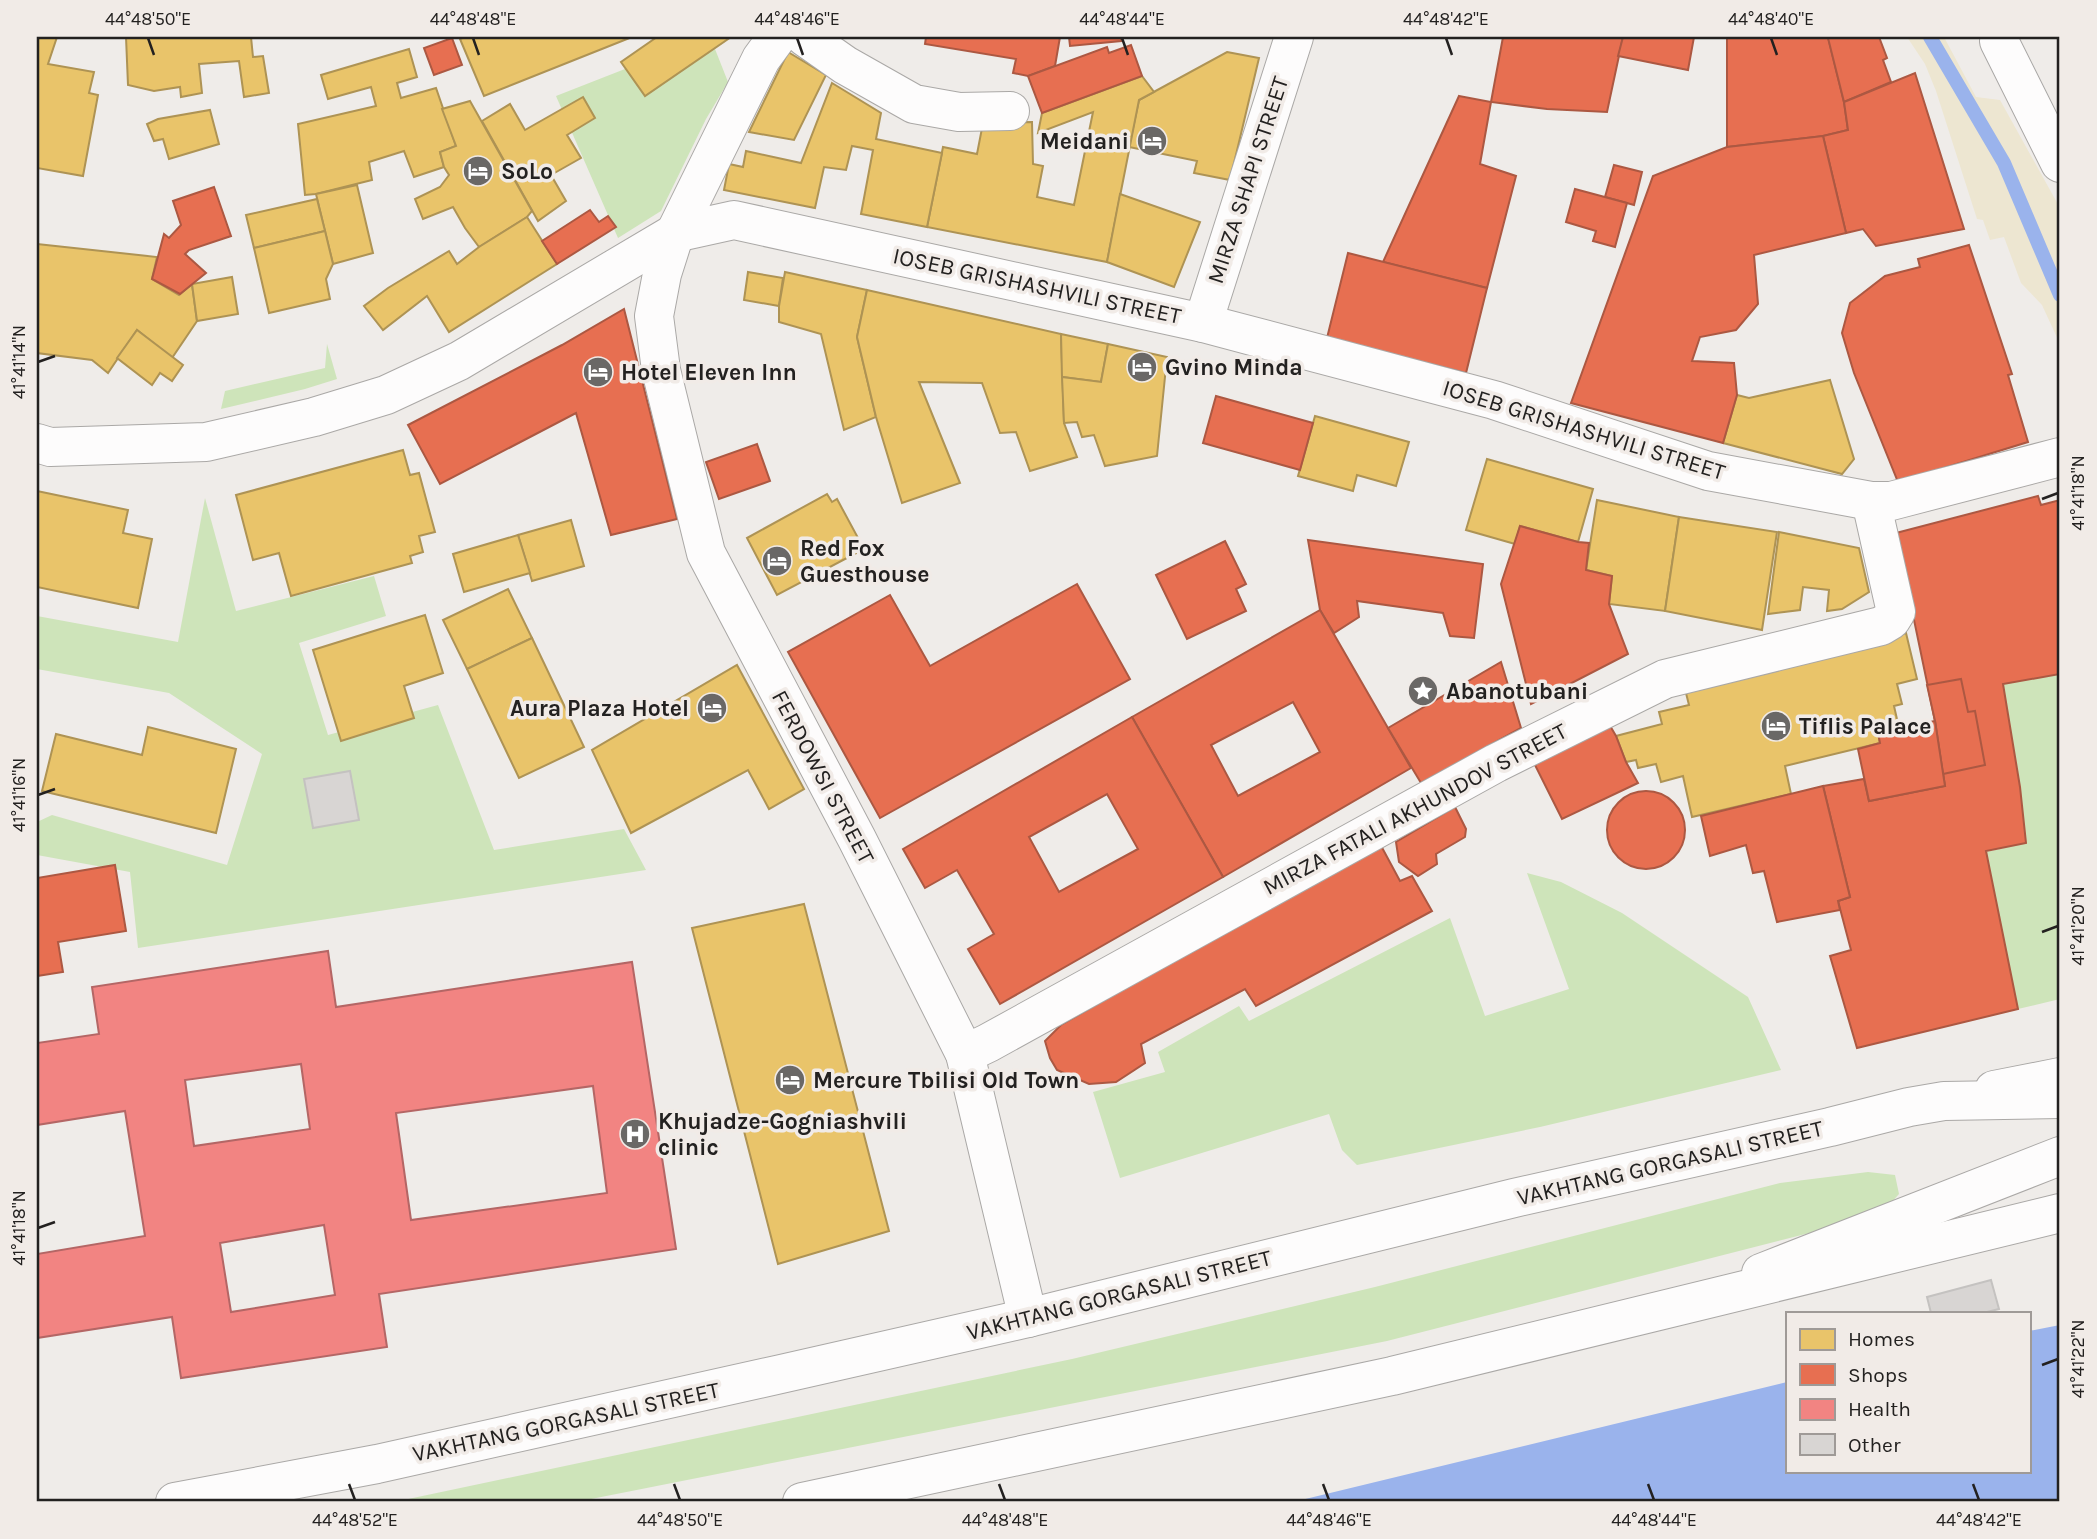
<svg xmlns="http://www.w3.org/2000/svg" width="2097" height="1539" viewBox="0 0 2097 1539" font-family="Karla,sans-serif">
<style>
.green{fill:#cee4ba}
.sand{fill:#ede6d1}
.water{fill:#9ab3ec}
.homes{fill:#e9c46a;stroke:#ae9354;stroke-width:2}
.shops{fill:#e76f51;stroke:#ac5842;stroke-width:2;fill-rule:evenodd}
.health{fill:#f28482;stroke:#b46665;stroke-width:2;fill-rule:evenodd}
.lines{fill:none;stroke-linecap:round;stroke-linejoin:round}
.stream{stroke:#9ab3ec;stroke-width:14}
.building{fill:#d8d5d3;stroke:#c4c2c0;stroke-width:2}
.minor-casing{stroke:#aaa8a6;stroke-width:40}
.secondary-casing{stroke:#aaa8a6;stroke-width:40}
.trunk-casing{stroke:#aaa8a6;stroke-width:40}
.minor{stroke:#fdfcfc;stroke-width:38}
.secondary{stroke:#fdfcfc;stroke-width:38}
.trunk{stroke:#fdfcfc;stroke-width:38}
.ticks{fill:none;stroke:#232120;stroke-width:2.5}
.labels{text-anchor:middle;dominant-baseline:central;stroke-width:7;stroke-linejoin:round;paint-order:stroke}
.poi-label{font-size:23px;font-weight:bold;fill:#232120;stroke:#f1ebe7;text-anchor:start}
.street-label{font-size:23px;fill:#232120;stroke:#f1ebe7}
.neatline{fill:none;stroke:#232120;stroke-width:2.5}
.ticks-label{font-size:18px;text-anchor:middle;fill:#232120}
</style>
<rect width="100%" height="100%" fill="#efece9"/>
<g class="green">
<polygon points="715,49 728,82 706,119 661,211 618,238 556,96 630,67 643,92"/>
<polygon points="327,344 337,379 305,389 221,409 225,391 325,368"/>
<polygon points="205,498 236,611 374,576 386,616 299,643 328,735 438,705 494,850 624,829 646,870 138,948 130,872 37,855 37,822 52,815 227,865 262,754 169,693 37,669 37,616 178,642"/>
<polygon points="2060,674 2060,999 2018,1009 1986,852 2026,843 2020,787 2003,684"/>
<polygon points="1527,873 1561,882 1622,913 1748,997 1781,1070 1540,1127 1357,1165 1342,1150 1329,1114 1120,1178 1093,1092 1165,1072 1158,1052 1239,1006 1249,1021 1450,918 1485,1016 1569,989"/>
<polygon points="1868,1172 1895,1175 1899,1194 1880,1215 1387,1341 576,1502 394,1502 1072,1359 1375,1287 1780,1183"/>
</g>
<polygon class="sand" points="1907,37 1944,37 1976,97 2000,100 2060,208 2060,344 2042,305 2021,283 2004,237 1990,240 1983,220 1977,219 1936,91 1925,64"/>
<polygon class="water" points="2060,1325 2060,1502 1293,1502 1787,1382 1787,1471 2029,1471 2029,1331"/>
<g class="homes">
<polygon points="37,37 57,37 48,64 94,72 89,93 98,95 83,176 37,168"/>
<polygon points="126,37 251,37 253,57 263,56 269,93 244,97 239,61 199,64 202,93 181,97 180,87 154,91 128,85"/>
<polygon points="465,37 632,37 484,96 460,39"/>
<polygon points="657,37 731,37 645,96 621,62"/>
<polygon points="409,49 417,77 397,83 401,98 436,88 456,146 440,152 444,167 414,177 404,151 369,162 372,180 316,194 305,195 298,124 376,106 371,87 328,99 321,75"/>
<polygon points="788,52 826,75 794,140 749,132"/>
<polygon points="1227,52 1259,58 1230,180 1194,173 1197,161 1129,147 1139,100"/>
<polygon points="1142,76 1154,92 1139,100 1107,262 927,227 943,147 977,154 983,123 1032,122 1033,164 1043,166 1037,197 1074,205 1093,112 1038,133 1042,113"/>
<polygon points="832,83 881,113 876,139 942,153 927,227 861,214 873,150 852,146 846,170 824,167 815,208 724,190 729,164 743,167 746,151 801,163"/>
<polygon points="583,97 595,118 567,135 581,158 551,175 566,201 538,221 482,121 510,104 525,130"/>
<polygon points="470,101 532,211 527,217 479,247 465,228 453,207 423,219 415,199 440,187 449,175 444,167 440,152 456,146 442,109"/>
<polygon points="210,110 219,144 169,159 163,139 154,141 147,124 158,119"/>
<polygon points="357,185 373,253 333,264 316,194"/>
<polygon points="1120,194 1200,222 1174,287 1107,262"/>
<polygon points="317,199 325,231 254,248 246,215"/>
<polygon points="527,217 557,264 449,332 427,296 383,330 364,306 388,288 449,251 457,264 479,247"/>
<polygon points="325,231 333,264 326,279 330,299 269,313 254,248"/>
<polygon points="37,244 157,257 152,279 179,295 192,284 197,321 172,358 137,330 108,373 92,360 37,353"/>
<polygon points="748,272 783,278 779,306 744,300"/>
<polygon points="785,272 867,290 857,337 876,417 844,430 821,334 779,322 779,306"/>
<polygon points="232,277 238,314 197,321 192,284"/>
<polygon points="867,290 1061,334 1064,423 1077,457 1030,471 1016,432 1000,433 982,383 919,382 960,483 902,503 876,417 857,337"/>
<polygon points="137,330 183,365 172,381 160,373 152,385 117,358"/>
<polygon points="1061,334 1108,344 1101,382 1062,377"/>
<polygon points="1108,344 1167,357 1157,456 1105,466 1094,435 1082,437 1077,422 1064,423 1062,377 1101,382"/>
<polygon points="1830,380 1854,459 1842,474 1723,443 1737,395 1749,398"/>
<polygon points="1315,416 1409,442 1396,486 1357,475 1353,491 1298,476"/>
<polygon points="403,450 410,475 419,473 435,532 419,536 423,552 410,556 412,563 291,596 279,553 253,560 236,495"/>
<polygon points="1487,459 1593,489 1578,542 1520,526 1515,544 1466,530"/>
<polygon points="37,491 128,510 123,533 152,539 138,608 37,587"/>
<polygon points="827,494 832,502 837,499 864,549 777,595 747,538"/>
<polygon points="1597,500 1679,517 1665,611 1609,604 1612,576 1586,570"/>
<polygon points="1679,517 1777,532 1762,630 1665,611"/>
<polygon points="571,520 584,566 532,581 518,535"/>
<polygon points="1779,532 1859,548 1869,592 1842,609 1827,611 1829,590 1803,587 1800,610 1768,614"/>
<polygon points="518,535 530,573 464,592 453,554"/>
<polygon points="508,589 532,638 467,669 443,620"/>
<polygon points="425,615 443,673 404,686 414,718 341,741 313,650"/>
<polygon points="1906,633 1917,679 1897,684 1902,704 1894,706 1899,728 1878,733 1880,743 1785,766 1791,794 1692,817 1683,776 1661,782 1656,764 1638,768 1636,760 1626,762 1616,736 1662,724 1659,712 1689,705 1684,685"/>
<polygon points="532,638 584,747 519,778 467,669"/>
<polygon points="737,665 804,789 769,809 748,770 631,833 592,750"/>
<polygon points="148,727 236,749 216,833 42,791 56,734 142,755"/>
<polygon points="804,904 889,1231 778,1264 692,928"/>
</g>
<g class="shops">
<polygon points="926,37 1060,37 1055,66 1028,76 1013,73 1016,59 925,44"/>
<polygon points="1069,37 1121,37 1121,41 1070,46"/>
<polygon points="1503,37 1623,37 1607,112 1547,109 1491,102"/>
<polygon points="1623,37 1694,37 1688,70 1618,56"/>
<polygon points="1727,37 1828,37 1844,102 1848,130 1823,136 1727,147"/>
<polygon points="1832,37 1879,37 1887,58 1883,60 1891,82 1844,102 1828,38"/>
<polygon points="452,38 462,65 434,75 424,48"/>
<polygon points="1131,45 1142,76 1042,113 1028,76 1107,47 1109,53"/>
<polygon points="1915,73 1964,229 1876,246 1863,229 1846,233 1823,136 1848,130 1844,102"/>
<polygon points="1459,96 1491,102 1480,164 1516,176 1487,288 1383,262"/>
<polygon points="1823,136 1846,233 1754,255 1758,304 1736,330 1700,337 1692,361 1734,363 1737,395 1723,443 1571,403 1653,176 1727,147"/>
<polygon points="1614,165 1642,172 1634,205 1605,197"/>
<polygon points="214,187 231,236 189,250 185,254 206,273 180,294 152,279 164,234 169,238 181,225 173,201"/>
<polygon points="1575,189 1627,203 1615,247 1593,241 1596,231 1566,222"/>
<polygon points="590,210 599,222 608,216 616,227 557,264 542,241"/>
<polygon points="1969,245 2012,374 2008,375 2028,442 1898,482 1854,373 1842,333 1850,303 1885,276 1920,267 1918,259"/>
<polygon points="1348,253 1487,288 1466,373 1327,338"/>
<polygon points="624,309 677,519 611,535 576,413 440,484 408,425 562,345"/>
<polygon points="1216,396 1313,423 1300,470 1203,443"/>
<polygon points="757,444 770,481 719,499 706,462"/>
<polygon points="2038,496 2041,505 2060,500 2060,674 2003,684 2020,787 2026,843 1986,851 2018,1009 1857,1048 1830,956 1851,950 1838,901 1850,897 1823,786 1864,779 1869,801 1945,786 1935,721 1896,533"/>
<polygon points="1520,526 1578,542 1589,543 1586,570 1612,576 1609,604 1628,654 1531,704 1501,584"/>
<polygon points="1308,540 1483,564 1474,638 1450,636 1443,613 1357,601 1359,617 1334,633 1320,610"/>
<polygon points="1225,541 1246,584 1236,589 1246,611 1187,639 1156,575"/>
<polygon points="1077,584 1130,679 880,818 788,652 890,595 930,666"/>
<path d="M1320,610L1411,768L1223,877L1132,717ZM1293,702L1320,752L1238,796L1211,745Z"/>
<polygon points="1501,662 1521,728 1421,783 1388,728"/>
<polygon points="1961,679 1968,712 1975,711 1985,765 1943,774 1935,721 1927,685"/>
<path d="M1132,717L1223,877L1000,1004L968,949L994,934L957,870L925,888L903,849ZM1107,794L1138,849L1059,892L1029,837Z"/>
<polygon points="1935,721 1945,786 1869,801 1858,749 1880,743 1878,733"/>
<polygon points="1609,724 1616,736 1626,762 1638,783 1562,819 1533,761"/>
<polygon points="1823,786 1850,897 1838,901 1840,910 1777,922 1764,871 1753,873 1746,845 1710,856 1701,816"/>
<circle cx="1646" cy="830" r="39"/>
<polygon points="1455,807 1466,829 1465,837 1436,854 1437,864 1418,876 1399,862 1396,842"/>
<polygon points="1379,842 1400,881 1412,876 1432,911 1256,1006 1245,989 1141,1044 1145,1063 1116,1082 1089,1084 1057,1070 1050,1058 1045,1041 1061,1025"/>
<polygon points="115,865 126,931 58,942 63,972 37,976 37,878"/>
</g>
<path class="health" d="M328,951L336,1007L632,962L676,1249L379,1294L387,1347L181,1378L172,1317L37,1338V1254L145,1236L125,1111L37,1125V1043L99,1034L92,987ZM301,1064L310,1129L194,1146L185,1080ZM593,1086L607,1193L411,1220L396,1113ZM324,1225L335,1295L231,1312L220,1243Z"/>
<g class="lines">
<polyline class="stream" points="1930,37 2004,163 2060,295"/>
</g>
<g class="building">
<polygon points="350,771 359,820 313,828 304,779"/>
<polygon points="1991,1280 1999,1309 1983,1313 1931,1313 1927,1297"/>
</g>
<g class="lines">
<g class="minor-casing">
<g id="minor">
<polyline points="777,37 761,59 675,233 662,274 654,316 661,370 706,553 857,839 965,1054 1028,1318"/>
<polyline points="805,37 845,65 914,104 959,112 1010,111"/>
<polyline points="1999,41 2060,163"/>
<polyline points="1203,323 1294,37"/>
<polyline points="37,443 50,447 206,442 314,417 386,395 459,361 675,233 734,220 1203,323 1494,400 1708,471 1871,501 1891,501 2060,457"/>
<polyline points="965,1054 988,1043 1496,763 1665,679 1881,626 1891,620 1896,612 1871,501"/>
</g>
</g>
<g class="secondary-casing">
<g id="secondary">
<polyline points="1994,1090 2060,1077"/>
<polyline points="1761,1273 2060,1156"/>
</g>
</g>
<g class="trunk-casing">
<g id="trunk">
<polyline points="175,1502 377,1464 781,1374 1028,1318 1514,1198 1830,1127 1909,1107 1944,1101 2060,1099"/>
<polyline points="802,1502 1392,1376 2060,1213"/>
</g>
</g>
<use href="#minor" class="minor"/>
<use href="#secondary" class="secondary"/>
<use href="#trunk" class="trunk"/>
</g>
<path class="ticks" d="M148,38L154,55M473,38L479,55M797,38L803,55M1122,38L1128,55M1446,38L1452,55M1771,38L1777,55M38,362L55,356M2042,499L2058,493M38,795L55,789M2042,932L2058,926M38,1228L55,1222M2042,1365L2058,1359M349,1484L355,1500M674,1484L680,1500M999,1484L1005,1500M1323,1484L1329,1500M1648,1484L1654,1500M1973,1484L1979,1500"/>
<defs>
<g id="hotel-disc" transform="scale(1.575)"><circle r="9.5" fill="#6a6866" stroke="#f1ebe7"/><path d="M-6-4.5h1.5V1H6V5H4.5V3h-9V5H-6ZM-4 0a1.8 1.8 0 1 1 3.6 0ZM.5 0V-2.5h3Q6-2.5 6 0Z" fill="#fff"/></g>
<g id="sight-disc" transform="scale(1.575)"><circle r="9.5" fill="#6a6866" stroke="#f1ebe7"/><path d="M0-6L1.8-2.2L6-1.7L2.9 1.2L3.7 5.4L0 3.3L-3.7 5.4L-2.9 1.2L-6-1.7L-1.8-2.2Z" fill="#fff"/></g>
<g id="hospital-disc" transform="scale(1.575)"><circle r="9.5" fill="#6a6866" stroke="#f1ebe7"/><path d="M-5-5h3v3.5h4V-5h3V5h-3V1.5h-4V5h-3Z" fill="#fff"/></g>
</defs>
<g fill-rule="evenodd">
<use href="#hotel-disc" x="1152" y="141"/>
<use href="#hotel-disc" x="478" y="171"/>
<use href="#hotel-disc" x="1142" y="367"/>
<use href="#hotel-disc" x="598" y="372"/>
<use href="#hotel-disc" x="777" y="561"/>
<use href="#sight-disc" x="1423" y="691"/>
<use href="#hotel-disc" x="712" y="708"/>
<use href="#hotel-disc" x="1776" y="726"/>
<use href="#hotel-disc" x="790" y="1080"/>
<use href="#hospital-disc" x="635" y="1134"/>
</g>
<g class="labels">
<g class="poi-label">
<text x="1129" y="141" text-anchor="end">Meidani</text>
<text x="501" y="171">SoLo</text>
<text x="1165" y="367">Gvino Minda</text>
<text x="621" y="372">Hotel Eleven Inn</text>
<text x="800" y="548">Red Fox<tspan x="800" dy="26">Guesthouse</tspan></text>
<text x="1446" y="691">Abanotubani</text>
<text x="689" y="708" text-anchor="end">Aura Plaza Hotel</text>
<text x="1799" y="726">Tiflis Palace</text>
<text x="813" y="1080">Mercure Tbilisi Old Town</text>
<text x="658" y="1121">Khujadze-Gogniashvili<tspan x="658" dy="26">clinic</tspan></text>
</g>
<g class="street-label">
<text transform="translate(1248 180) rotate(-72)">MIRZA SHAPI STREET</text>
<text transform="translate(1037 286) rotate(12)">IOSEB GRISHASHVILI STREET</text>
<text transform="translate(1584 430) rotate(17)">IOSEB GRISHASHVILI STREET</text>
<text transform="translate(823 777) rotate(62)">FERDOWSI STREET</text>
<text transform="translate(1415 809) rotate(-28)">MIRZA FATALI AKHUNDOV STREET</text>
<text transform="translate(1670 1163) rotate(-13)">VAKHTANG GORGASALI STREET</text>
<text transform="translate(1119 1295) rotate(-14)">VAKHTANG GORGASALI STREET</text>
<text transform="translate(566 1422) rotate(-12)">VAKHTANG GORGASALI STREET</text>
</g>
</g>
<rect width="2097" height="1539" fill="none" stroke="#f1ebe7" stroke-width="77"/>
<rect x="1786" y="1312" width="245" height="161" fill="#f1ebe7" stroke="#9f9a97" stroke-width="2"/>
<rect x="1800" y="1329" width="35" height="21" fill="#e9c46a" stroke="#9f9a97" stroke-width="2"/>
<text x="1848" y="1346" font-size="21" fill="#232120">Homes</text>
<rect x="1800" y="1364" width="35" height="21" fill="#e76f51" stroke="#9f9a97" stroke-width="2"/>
<text x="1848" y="1382" font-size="21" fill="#232120">Shops</text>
<rect x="1800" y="1399" width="35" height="21" fill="#f28482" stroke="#9f9a97" stroke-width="2"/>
<text x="1848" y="1416" font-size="21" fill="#232120">Health</text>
<rect x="1800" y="1434" width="35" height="21" fill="#d8d5d3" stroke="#9f9a97" stroke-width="2"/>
<text x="1848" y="1452" font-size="21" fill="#232120">Other</text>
<rect x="38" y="38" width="2020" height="1462" class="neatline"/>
<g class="ticks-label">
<text x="148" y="25">44°48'50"E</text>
<text x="473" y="25">44°48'48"E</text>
<text x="797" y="25">44°48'46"E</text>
<text x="1122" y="25">44°48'44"E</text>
<text x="1446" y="25">44°48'42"E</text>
<text x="1771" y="25">44°48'40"E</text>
<text transform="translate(19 362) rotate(-90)" y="6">41°41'14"N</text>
<text transform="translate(2078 493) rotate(-90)" y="6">41°41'18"N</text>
<text transform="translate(19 795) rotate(-90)" y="6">41°41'16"N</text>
<text transform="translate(2078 926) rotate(-90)" y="6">41°41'20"N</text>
<text transform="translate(19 1228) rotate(-90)" y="6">41°41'18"N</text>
<text transform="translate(2078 1359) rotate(-90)" y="6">41°41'22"N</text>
<text x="355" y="1526">44°48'52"E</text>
<text x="680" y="1526">44°48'50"E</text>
<text x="1005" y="1526">44°48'48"E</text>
<text x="1329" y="1526">44°48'46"E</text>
<text x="1654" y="1526">44°48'44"E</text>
<text x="1979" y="1526">44°48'42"E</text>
</g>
</svg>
